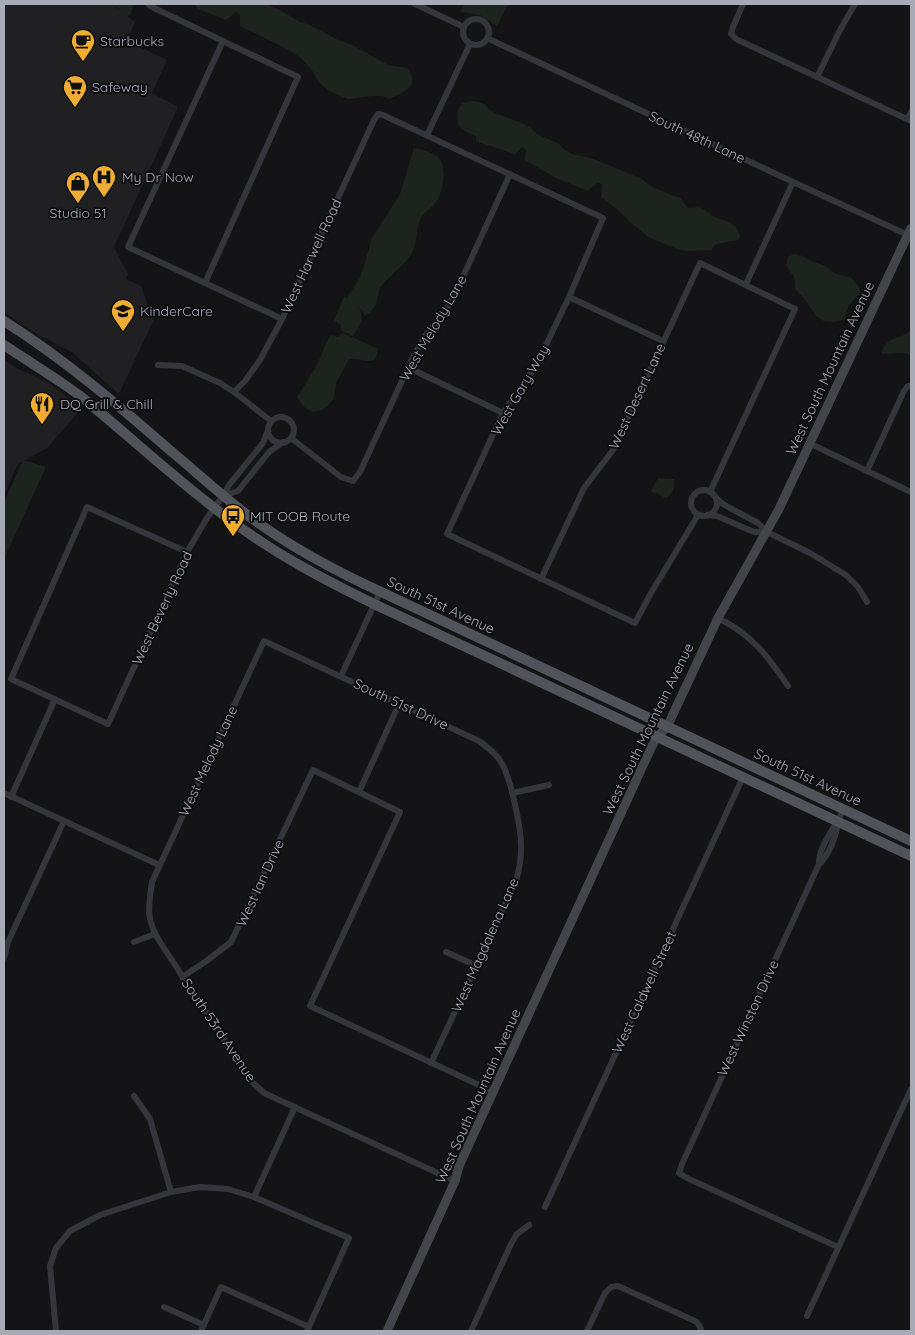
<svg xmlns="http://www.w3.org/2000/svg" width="915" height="1335" viewBox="0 0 915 1335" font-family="Quicksand,sans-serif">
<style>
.built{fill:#202023}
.green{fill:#1c241d}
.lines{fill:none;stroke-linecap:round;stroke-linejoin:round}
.street{stroke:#35363b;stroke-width:6}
.secondary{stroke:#43454b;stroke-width:9}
.primary{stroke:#51535a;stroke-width:10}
.labels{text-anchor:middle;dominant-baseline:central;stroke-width:4;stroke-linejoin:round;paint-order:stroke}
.poi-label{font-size:14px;fill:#a6abb6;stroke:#0f0f11;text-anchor:start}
.street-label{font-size:14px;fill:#a6abb6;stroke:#0f0f11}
</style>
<rect width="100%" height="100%" fill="#141416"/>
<g class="built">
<polygon points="4,4 111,4 135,22 127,41 167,60 152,93 178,107 114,247 128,274 126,279 141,286 153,321 119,394 72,352 39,335 4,312"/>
<polygon points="4,360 18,369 47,382 82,408 47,448 18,464 4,495"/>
</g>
<g class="green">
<polygon points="102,4 134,4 130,15 125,17 121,15 120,10 116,7 106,8"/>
<path d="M195,4H265L280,10L300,22L310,25L336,39L352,45L388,65L407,68C421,86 404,92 389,99L382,96H373L348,99L329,91L319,82L311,69L302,59L289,50L240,26V15L236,12L226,20L198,9Z"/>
<polygon points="464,4 508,4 497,26 480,15 460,12"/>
<path d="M471,101L479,102L486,105L488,109L497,114L522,123L531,128L537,134L559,144L565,150L572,154L586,157L596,160L642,179L650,186L674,196L681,198L683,202L688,208C692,208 697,207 701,208C706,209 710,215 715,217C727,222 736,221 740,236L738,240L717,244L713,246L712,250L690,251L680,250L667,245L648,237L629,221L617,209L601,197L602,184L597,183L588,191L556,178L525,160L526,150L522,147L514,155C502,148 488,146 476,141V136C472,134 465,132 462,129C455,124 456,108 463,103C466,102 469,102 471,101Z"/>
<path d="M414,148C422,150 434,152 439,158C447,168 443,189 438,199C434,206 427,210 422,216C415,227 418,242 412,253C407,263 390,275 383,284C373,297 383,304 365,316L362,310L359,307C365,320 359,325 353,336L341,330V325L334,320L344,297L349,299L347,297L360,278L364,266L372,238L400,194Z"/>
<path d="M794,254L803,256L809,260L825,266L836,274L845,276L851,278L859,287L860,293L849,305L845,318L840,321L834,322L824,321L816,316L804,298L795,289C796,272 792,277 786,265L788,257Z"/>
<path d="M911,330V356C902,349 891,357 881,353C890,333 900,341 911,330Z"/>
<path d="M343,333L378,349C375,370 362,357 349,359L336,383L334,398L328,406L322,410L313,412L304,407L297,397L316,367L330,335L338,337Z"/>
<polygon points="23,460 46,467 4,559 4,502"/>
<path d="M658,478L674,479C675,488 673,493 666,498L651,491Z"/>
</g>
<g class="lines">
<g class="street">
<polyline points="148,4 150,6 298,77 205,283"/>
<polyline points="415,4 464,27"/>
<polyline points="743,4 733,27 731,34 736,39 911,121"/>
<circle cx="476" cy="32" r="13"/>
<polyline points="487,38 793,182 908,235"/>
<polyline points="223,41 128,247 282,319"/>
<polyline points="817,77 840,30 855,4"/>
<polyline points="907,119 911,112"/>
<polyline points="427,135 470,44"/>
<polyline points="746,284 793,182"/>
<polyline points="569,297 663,341"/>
<polyline points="158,365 182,366 220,383 234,392 271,421"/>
<polyline points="409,368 503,413"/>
<polyline points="234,392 245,381 260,360 282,319 374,120 378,114 383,115 603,218 569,297 536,366 503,413 447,534 635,623 651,593 698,515"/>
<circle cx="281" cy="430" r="13"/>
<polyline points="291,438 341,477 353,481 360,472 413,357 425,336 447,308 455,294 510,174"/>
<polyline points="811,444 911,492"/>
<polyline points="867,471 904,391 908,386 911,386"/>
<circle cx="704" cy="503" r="13"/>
<polyline points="223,496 238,491 269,452 283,442"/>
<polyline points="715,497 723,504 730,508 758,523 767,532 810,553 846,575 858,587 867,602"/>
<polyline points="707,515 717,516 754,532 767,532"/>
<polyline points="187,552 87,507 11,679 108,724 187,552 207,518 223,496 229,485 263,443 268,430"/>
<polyline points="541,579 584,488 613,450 700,263 795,309 710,492"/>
<path d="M718,618C752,635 767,655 788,686"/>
<polyline points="341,676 380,592"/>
<polyline points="359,792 399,704"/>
<polyline points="4,793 159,865"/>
<polyline points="512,793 549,785"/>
<polyline points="11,797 55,699"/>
<path d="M838,822C837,834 829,856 819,864L682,1164L679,1173L687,1178L838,1247"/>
<path d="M819,864C817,849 837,824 844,809"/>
<polyline points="134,942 155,934"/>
<polyline points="446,952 477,966"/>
<polyline points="4,958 8,942 64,821"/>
<polyline points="182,977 205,962 231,942 313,770 400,812 310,1006 494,1092"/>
<path d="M431,1063L516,881C519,870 521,861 521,850C522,831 511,778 501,762C496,753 487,747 479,741L264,641L152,882C148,908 146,920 160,942L251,1081L264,1093L455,1181"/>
<polyline points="134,1096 150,1119 171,1192"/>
<polyline points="254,1197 295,1107"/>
<polyline points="545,1207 743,777"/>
<polyline points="164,1307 204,1325"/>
<polyline points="807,1316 911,1089"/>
<polyline points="56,1331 50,1266 56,1248 70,1231 100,1215 171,1192 200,1187 228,1189 254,1197 349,1238 307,1331"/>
<polyline points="201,1331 221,1287 309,1327"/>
<polyline points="471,1331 511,1244 517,1234 529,1225"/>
<polyline points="587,1331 605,1293 611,1287 618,1286 697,1322 701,1329 701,1331"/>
</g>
<polyline class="secondary" points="387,1331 455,1181 459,1166 651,748 657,737 667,727 718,618 779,509 911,228"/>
<g class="primary">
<path d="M4,321C64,359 118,405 172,452C200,475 227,501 257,522C290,546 325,565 362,583L911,841"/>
<path d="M4,345L59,381L79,395C131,437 179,483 233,522C277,555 325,580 374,604L911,856"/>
</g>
</g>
<defs>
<g id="cafe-pin" transform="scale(1.25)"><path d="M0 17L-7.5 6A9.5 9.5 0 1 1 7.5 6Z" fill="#f0ad33" stroke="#0f0f11"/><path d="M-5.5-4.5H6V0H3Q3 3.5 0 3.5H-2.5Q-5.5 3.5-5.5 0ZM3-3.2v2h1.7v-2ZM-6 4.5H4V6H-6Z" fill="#111"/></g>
<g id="supermarket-pin" transform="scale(1.25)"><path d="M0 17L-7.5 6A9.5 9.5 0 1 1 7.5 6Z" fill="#f0ad33" stroke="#0f0f11"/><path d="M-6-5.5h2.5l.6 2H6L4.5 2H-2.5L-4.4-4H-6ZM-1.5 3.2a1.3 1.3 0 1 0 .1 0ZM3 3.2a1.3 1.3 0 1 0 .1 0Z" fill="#111"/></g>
<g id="hospital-pin" transform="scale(1.25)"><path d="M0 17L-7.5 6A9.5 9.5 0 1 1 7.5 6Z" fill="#f0ad33" stroke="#0f0f11"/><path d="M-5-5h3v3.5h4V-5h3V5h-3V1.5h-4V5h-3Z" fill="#111"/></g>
<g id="shop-pin" transform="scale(1.25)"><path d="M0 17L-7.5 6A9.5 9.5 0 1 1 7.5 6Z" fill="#f0ad33" stroke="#0f0f11"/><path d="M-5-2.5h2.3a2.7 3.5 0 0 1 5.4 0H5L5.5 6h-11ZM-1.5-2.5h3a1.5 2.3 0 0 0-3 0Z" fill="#111"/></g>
<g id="school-pin" transform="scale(1.25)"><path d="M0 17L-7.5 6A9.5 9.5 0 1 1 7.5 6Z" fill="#f0ad33" stroke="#0f0f11"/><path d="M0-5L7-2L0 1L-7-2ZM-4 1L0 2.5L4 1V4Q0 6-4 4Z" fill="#111"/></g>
<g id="restaurant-pin" transform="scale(1.25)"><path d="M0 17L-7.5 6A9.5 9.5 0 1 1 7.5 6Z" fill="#f0ad33" stroke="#0f0f11"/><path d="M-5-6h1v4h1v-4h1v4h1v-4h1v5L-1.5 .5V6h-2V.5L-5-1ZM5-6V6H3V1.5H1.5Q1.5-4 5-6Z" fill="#111"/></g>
<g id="bus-pin" transform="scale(1.25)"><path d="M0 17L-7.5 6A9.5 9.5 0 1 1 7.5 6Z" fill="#f0ad33" stroke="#0f0f11"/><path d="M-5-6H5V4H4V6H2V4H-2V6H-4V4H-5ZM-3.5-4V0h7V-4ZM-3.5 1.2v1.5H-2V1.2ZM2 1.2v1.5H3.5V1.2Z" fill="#111"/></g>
</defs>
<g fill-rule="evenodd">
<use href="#cafe-pin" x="83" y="41"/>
<use href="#supermarket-pin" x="75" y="87"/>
<use href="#hospital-pin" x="104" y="177"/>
<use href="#shop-pin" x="78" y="183"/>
<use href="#school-pin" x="123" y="311"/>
<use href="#restaurant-pin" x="42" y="404"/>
<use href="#bus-pin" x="233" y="516"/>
</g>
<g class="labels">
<g class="poi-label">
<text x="100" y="41">Starbucks</text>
<text x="92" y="87">Safeway</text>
<text x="122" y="177">My Dr Now</text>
<text x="78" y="213" text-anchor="middle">Studio 51</text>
<text x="140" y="311">KinderCare</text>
<text x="60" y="404">DQ Grill &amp; Chill</text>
<text x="250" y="516">MIT OOB Route</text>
</g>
<g class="street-label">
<text transform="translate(697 137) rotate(25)">South 48th Lane</text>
<text transform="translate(311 256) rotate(-65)">West Harwell Road</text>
<text transform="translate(433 328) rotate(-60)">West Melody Lane</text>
<text transform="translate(830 368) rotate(-65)">West South Mountain Avenue</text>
<text transform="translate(520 390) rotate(-60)">West Gary Way</text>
<text transform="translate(637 396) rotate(-65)">West Desert Lane</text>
<text transform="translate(441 605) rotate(25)">South 51st Avenue</text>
<text transform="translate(162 608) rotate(-65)">West Beverly Road</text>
<text transform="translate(401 704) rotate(25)">South 51st Drive</text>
<text transform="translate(648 729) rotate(-64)">West South Mountain Avenue</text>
<text transform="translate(208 761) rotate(-65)">West Melody Lane</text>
<text transform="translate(808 777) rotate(25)">South 51st Avenue</text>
<text transform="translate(260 883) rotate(-65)">West Ian Drive</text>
<text transform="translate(485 945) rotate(-66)">West Magdalena Lane</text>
<text transform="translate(644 992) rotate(-65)">West Caldwell Street</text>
<text transform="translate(748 1018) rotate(-65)">West Winston Drive</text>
<text transform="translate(219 1030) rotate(56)">South 53rd Avenue</text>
<text transform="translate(478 1096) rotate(-66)">West South Mountain Avenue</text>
</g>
</g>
<rect width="915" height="1335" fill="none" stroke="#a6abb6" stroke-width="10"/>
</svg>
